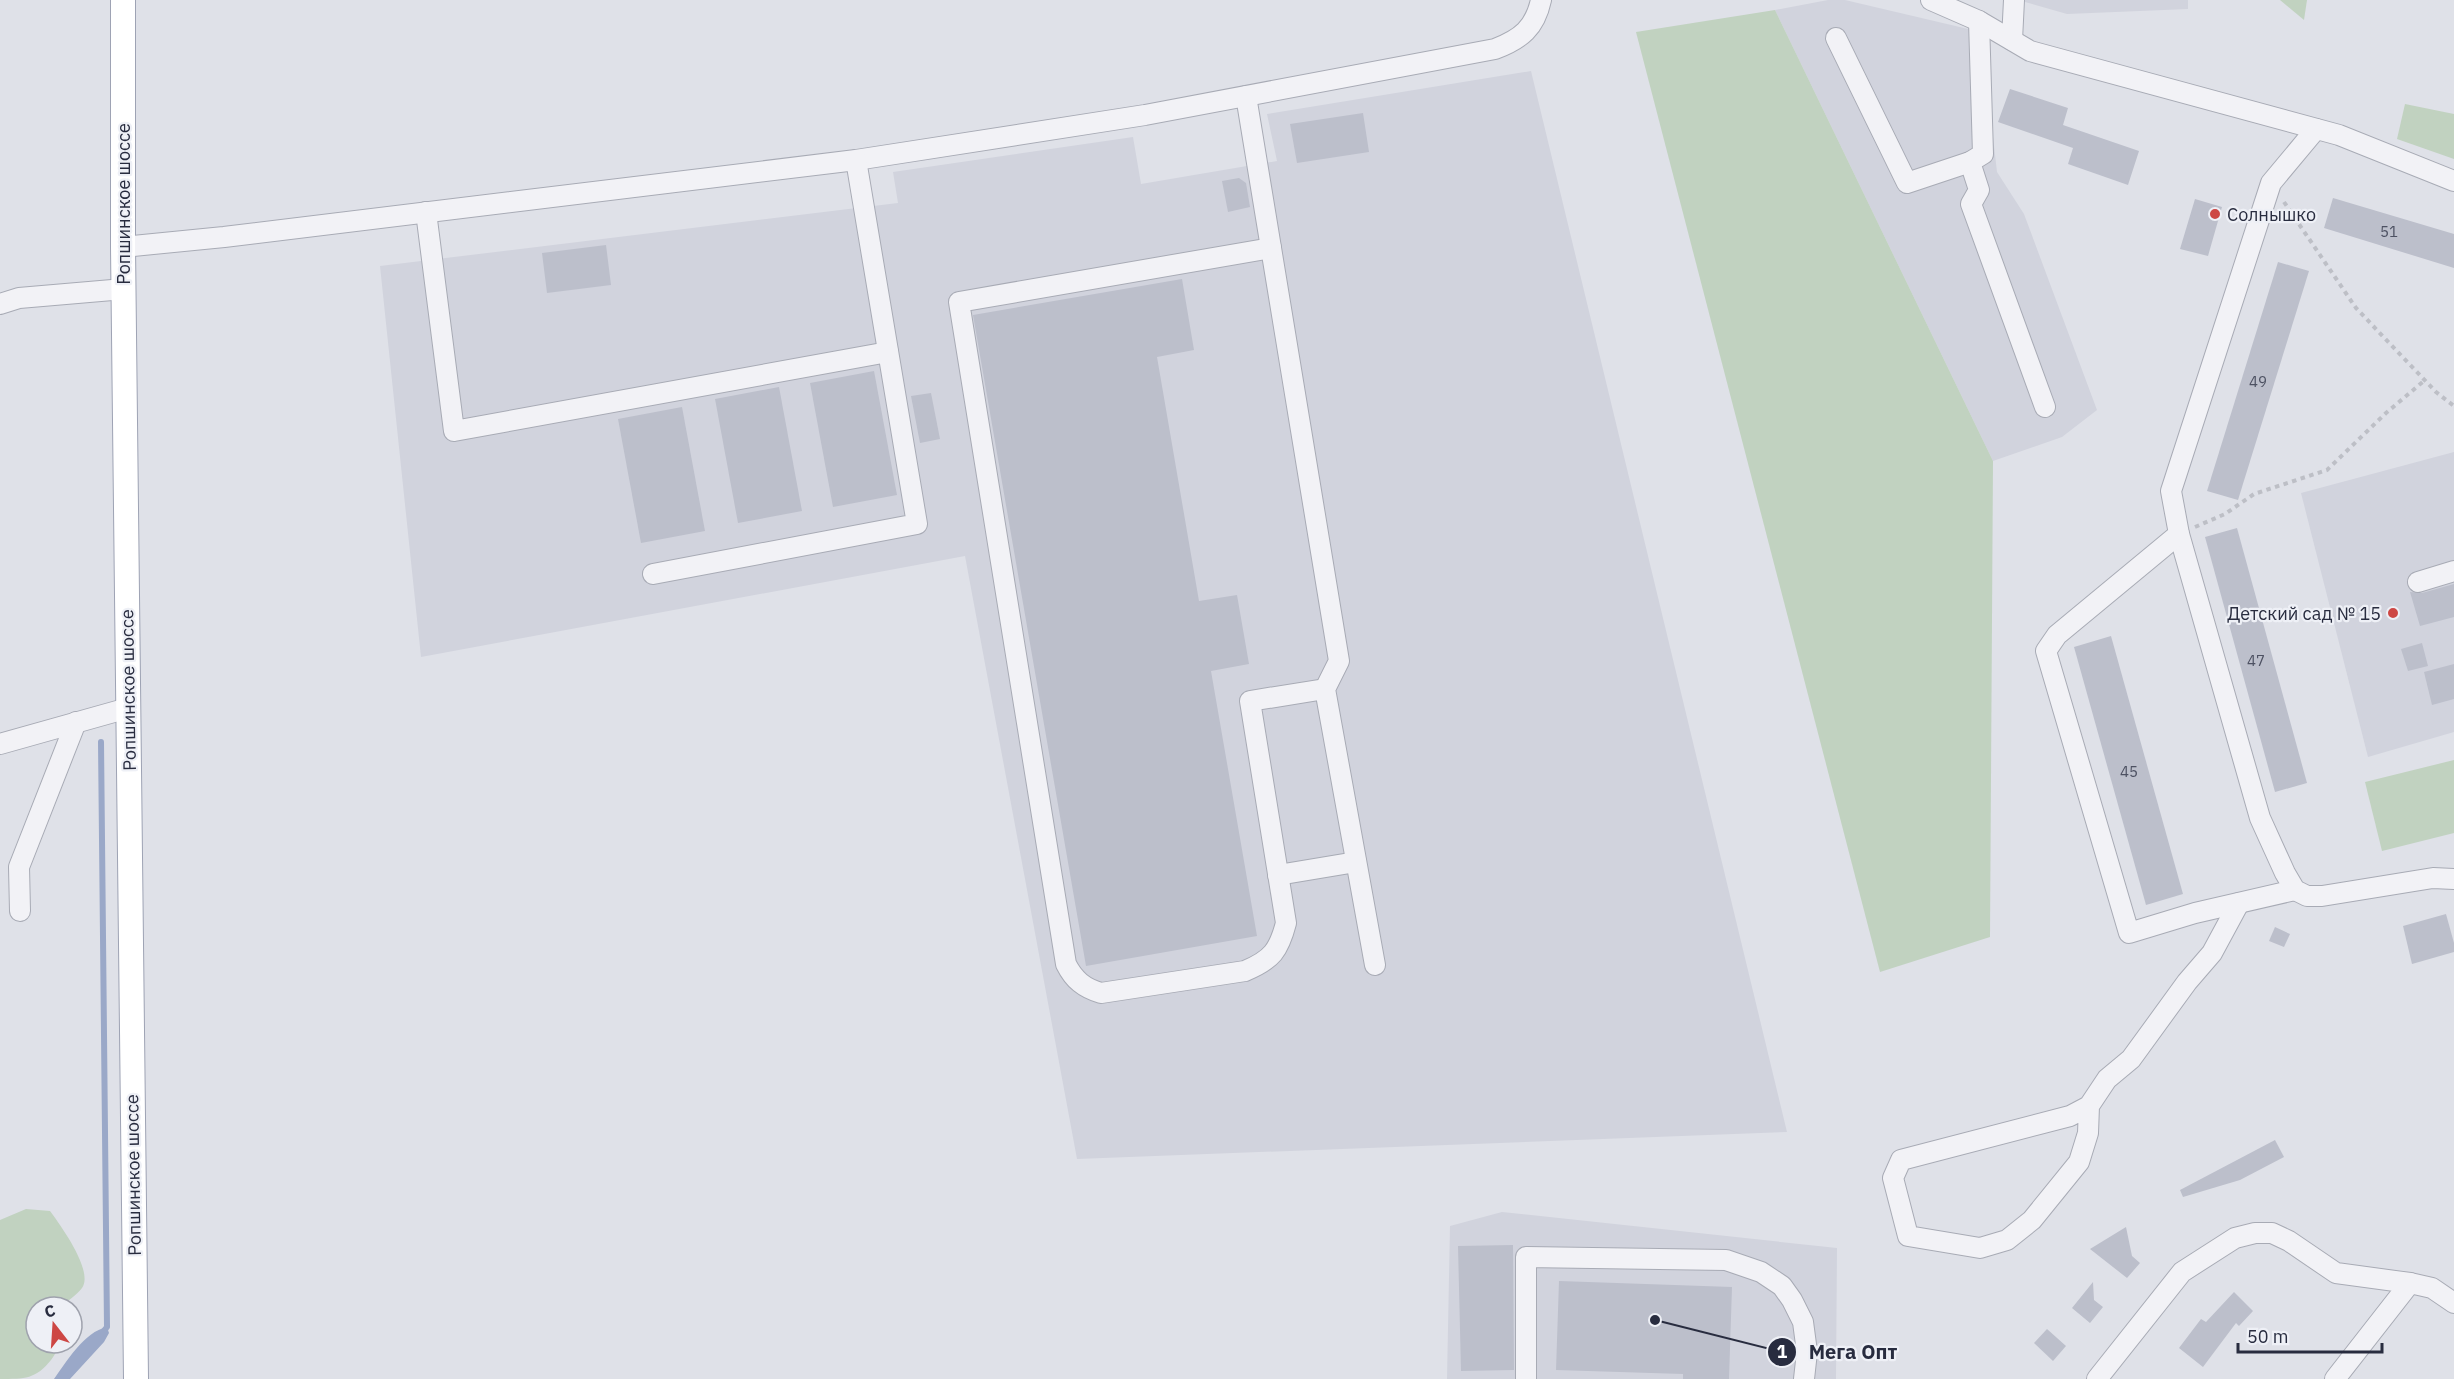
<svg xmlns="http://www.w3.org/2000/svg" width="2454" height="1379" viewBox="0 0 2454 1379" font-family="'IBM Plex Sans',sans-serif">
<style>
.built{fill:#d1d3dd}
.green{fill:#c1d2c0}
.water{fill:#9aa8c8}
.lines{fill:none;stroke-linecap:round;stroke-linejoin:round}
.stream{stroke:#9aa8c8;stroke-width:6}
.building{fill:#bcbfcb}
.minor-casing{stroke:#a8abb5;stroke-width:22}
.major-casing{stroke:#9ea3b4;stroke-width:26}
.path{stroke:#bdbfc6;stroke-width:4;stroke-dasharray:4.5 4.5;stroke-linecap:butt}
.minor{stroke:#f2f2f6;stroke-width:20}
.major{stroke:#fff;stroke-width:24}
.poi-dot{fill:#cd4744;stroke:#eef0f6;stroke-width:2}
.labels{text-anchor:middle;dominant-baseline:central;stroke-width:4.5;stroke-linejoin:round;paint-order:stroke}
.number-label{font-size:15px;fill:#4d5162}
.street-label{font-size:18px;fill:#282c3f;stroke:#eef0f6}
.poi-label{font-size:18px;fill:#282c3f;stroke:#eef0f6;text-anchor:start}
.leader{fill:none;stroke:#282c3f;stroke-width:2}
.callout-dot{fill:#282c3f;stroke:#eef0f6;stroke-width:2}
.mark-label{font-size:18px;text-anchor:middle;font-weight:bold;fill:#fff}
.callout-label{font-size:20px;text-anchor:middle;font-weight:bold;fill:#282c3f;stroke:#eef0f6;stroke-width:4.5;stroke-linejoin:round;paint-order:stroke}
</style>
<rect width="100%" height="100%" fill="#dfe1e8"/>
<g class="built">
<polygon points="1828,0 1845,0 1981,32 1997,172 2024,214 2097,410 2062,437 1993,461 1775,10"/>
<polygon points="2018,0 2188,0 2188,9 2067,14"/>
<polygon points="1531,71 1787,1132 1077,1159 965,556 421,657 380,266 898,203 893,172 1133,137 1141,184 1277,161 1267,114"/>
<polygon points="2454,452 2454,732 2368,757 2301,493"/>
<polygon points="1502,1212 1837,1248 1836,1379 1447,1379 1450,1226"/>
</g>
<g class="green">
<polygon points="2280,0 2307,0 2304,20"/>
<polygon points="1775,10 1993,461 1990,937 1880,972 1636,32"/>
<polygon points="2405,104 2454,114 2454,159 2397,139"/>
<polygon points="2454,760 2454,833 2382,851 2365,782"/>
<path d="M26,1209L50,1211C61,1226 94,1271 82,1288C77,1295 67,1301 60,1307H36V1343H58C58,1351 55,1354 51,1360C36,1379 25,1379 0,1379V1220Z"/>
</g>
<path class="water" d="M107,1327L109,1333L104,1342L70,1379H54C67,1361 84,1332 107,1327Z"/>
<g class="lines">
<polyline class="stream" points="101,742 107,1327 103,1332"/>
</g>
<g class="building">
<polygon points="2010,89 2068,108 2063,125 2139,151 2128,185 2068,164 2073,148 1998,122"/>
<polygon points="1363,113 1369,152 1297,163 1290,124"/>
<polygon points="1239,178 1246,183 1250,207 1228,212 1222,181"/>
<polygon points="2333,198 2454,234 2454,268 2324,228"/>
<polygon points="2195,199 2222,207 2208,256 2180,249"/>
<polygon points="606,245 611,285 547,293 542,253"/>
<polygon points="2278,262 2309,271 2238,500 2207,491"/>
<polygon points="1182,279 1194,350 1157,357 1199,601 1237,595 1249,664 1211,671 1257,936 1086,966 973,315"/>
<polygon points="874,371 897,495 833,507 810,383"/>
<polygon points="779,387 802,511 738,523 715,399"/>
<polygon points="931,393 940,439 920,443 911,396"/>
<polygon points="682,407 705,531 641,543 618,419"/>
<polygon points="2237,528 2307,783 2275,792 2205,537"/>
<polygon points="2454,584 2454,617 2420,626 2410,592 2422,593"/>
<polygon points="2111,636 2183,894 2146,905 2074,647"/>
<polygon points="2422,643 2428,666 2408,671 2401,649"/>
<polygon points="2454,664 2454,699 2432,705 2424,672"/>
<polygon points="2446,914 2454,943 2454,952 2412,964 2403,926"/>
<polygon points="2275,927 2290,934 2284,947 2269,941"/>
<polygon points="2275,1140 2284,1157 2240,1180 2183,1197 2180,1190"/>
<polygon points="2126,1227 2132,1256 2140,1263 2127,1278 2090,1249"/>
<polygon points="1513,1245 1514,1370 1461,1371 1458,1246"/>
<polygon points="1559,1281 1732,1287 1729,1379 1683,1379 1683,1374 1556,1370"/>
<polygon points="2093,1282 2094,1300 2103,1307 2090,1323 2072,1308"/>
<polygon points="2234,1292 2253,1311 2239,1326 2236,1323 2203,1367 2179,1348 2201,1319 2206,1322"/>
<polygon points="2047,1329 2066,1346 2053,1361 2034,1343"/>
</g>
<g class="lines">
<g class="minor-casing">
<g id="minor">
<polyline points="1931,0 1979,21 2030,51 2339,135 2454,181"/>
<polyline points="1836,38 1907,183 1970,162 1983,154 1979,21"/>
<polyline points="2012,40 2014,0"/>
<polyline points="1246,96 1339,661 1325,689 1375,965"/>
<polyline points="2316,129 2271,183 2171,491 2179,534 2260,818 2285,873 2295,890 2307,896 2322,896 2433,878 2454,879"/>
<polyline points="1970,162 1979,190 1971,204 2045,407"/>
<polyline points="426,212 454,431 888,352"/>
<path d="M123,247L224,237L856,160L1145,115L1495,49C1521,39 1535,28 1541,0"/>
<path d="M1271,248L959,302L1066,964C1074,980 1084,988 1101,993L1245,971C1272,960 1279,950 1286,923L1250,701L1325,689"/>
<polyline points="0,304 19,298 124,289"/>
<polyline points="2179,534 2057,635 2046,651 2129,933 2195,913 2295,890"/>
<polyline points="653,574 917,524 856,160"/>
<polyline points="2418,582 2454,571"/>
<polyline points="0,744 128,708"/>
<polyline points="1278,875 1356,862"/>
<polyline points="20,911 19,867 76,722"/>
<polyline points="2089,1106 2088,1133 2079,1162 2032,1220 2007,1240 1980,1248 1908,1236 1893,1178 1901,1160 2070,1116 2089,1106 2107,1079 2131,1059 2187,982 2212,953 2239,903"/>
<polyline points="1526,1379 1526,1257 1726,1260 1761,1272 1782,1286 1792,1300 1803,1322 1807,1352 1804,1379"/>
<polyline points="2097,1379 2182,1272 2235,1238 2255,1233 2272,1233 2289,1241 2336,1273 2410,1283 2432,1288 2454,1303"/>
<polyline points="2335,1379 2410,1283"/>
</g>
</g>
<g class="major-casing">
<polyline id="major" points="123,0 123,247 136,1379"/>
</g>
<g class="path">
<polyline points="2284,202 2356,308 2436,392 2454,406"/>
<polyline points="2195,527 2225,514 2254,494 2327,470 2386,413 2425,380"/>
</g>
<use href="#minor" class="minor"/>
<use href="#major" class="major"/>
</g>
<g class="poi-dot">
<circle cx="2215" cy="214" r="6"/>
<circle cx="2393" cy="613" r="6"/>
</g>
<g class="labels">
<g class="number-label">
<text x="2389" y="231">51</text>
<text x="2258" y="381">49</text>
<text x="2256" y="660">47</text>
<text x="2129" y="771">45</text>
</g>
<g class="street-label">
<text transform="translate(123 204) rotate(-90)">Ропшинское шоссе</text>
<text transform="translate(128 690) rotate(-91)">Ропшинское шоссе</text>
<text transform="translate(133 1175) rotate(-91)">Ропшинское шоссе</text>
</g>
<g class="poi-label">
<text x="2227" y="214">Солнышко</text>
<text x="2381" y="613" text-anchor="end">Детский сад № 15</text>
</g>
</g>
<path class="leader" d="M1655 1320L1782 1352"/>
<g class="callout-dot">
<circle cx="1655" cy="1320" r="6"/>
<circle cx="1782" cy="1352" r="15"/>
</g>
<g class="mark-label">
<text x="1782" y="1358">1</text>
</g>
<g class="callout-label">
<text x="1853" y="1359">Мега Опт</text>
</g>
<g transform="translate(54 1325) rotate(343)"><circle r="28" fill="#eef0f6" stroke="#9fa2ad" stroke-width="1.5"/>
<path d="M0-4.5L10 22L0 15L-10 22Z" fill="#cd4744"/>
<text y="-9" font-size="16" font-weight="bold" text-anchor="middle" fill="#282c3f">С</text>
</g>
<path d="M2238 1343v9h144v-9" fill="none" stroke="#282c3f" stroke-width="3"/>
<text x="2247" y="1343" font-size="18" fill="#282c3f" stroke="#eef0f6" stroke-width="4.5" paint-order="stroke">50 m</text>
</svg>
